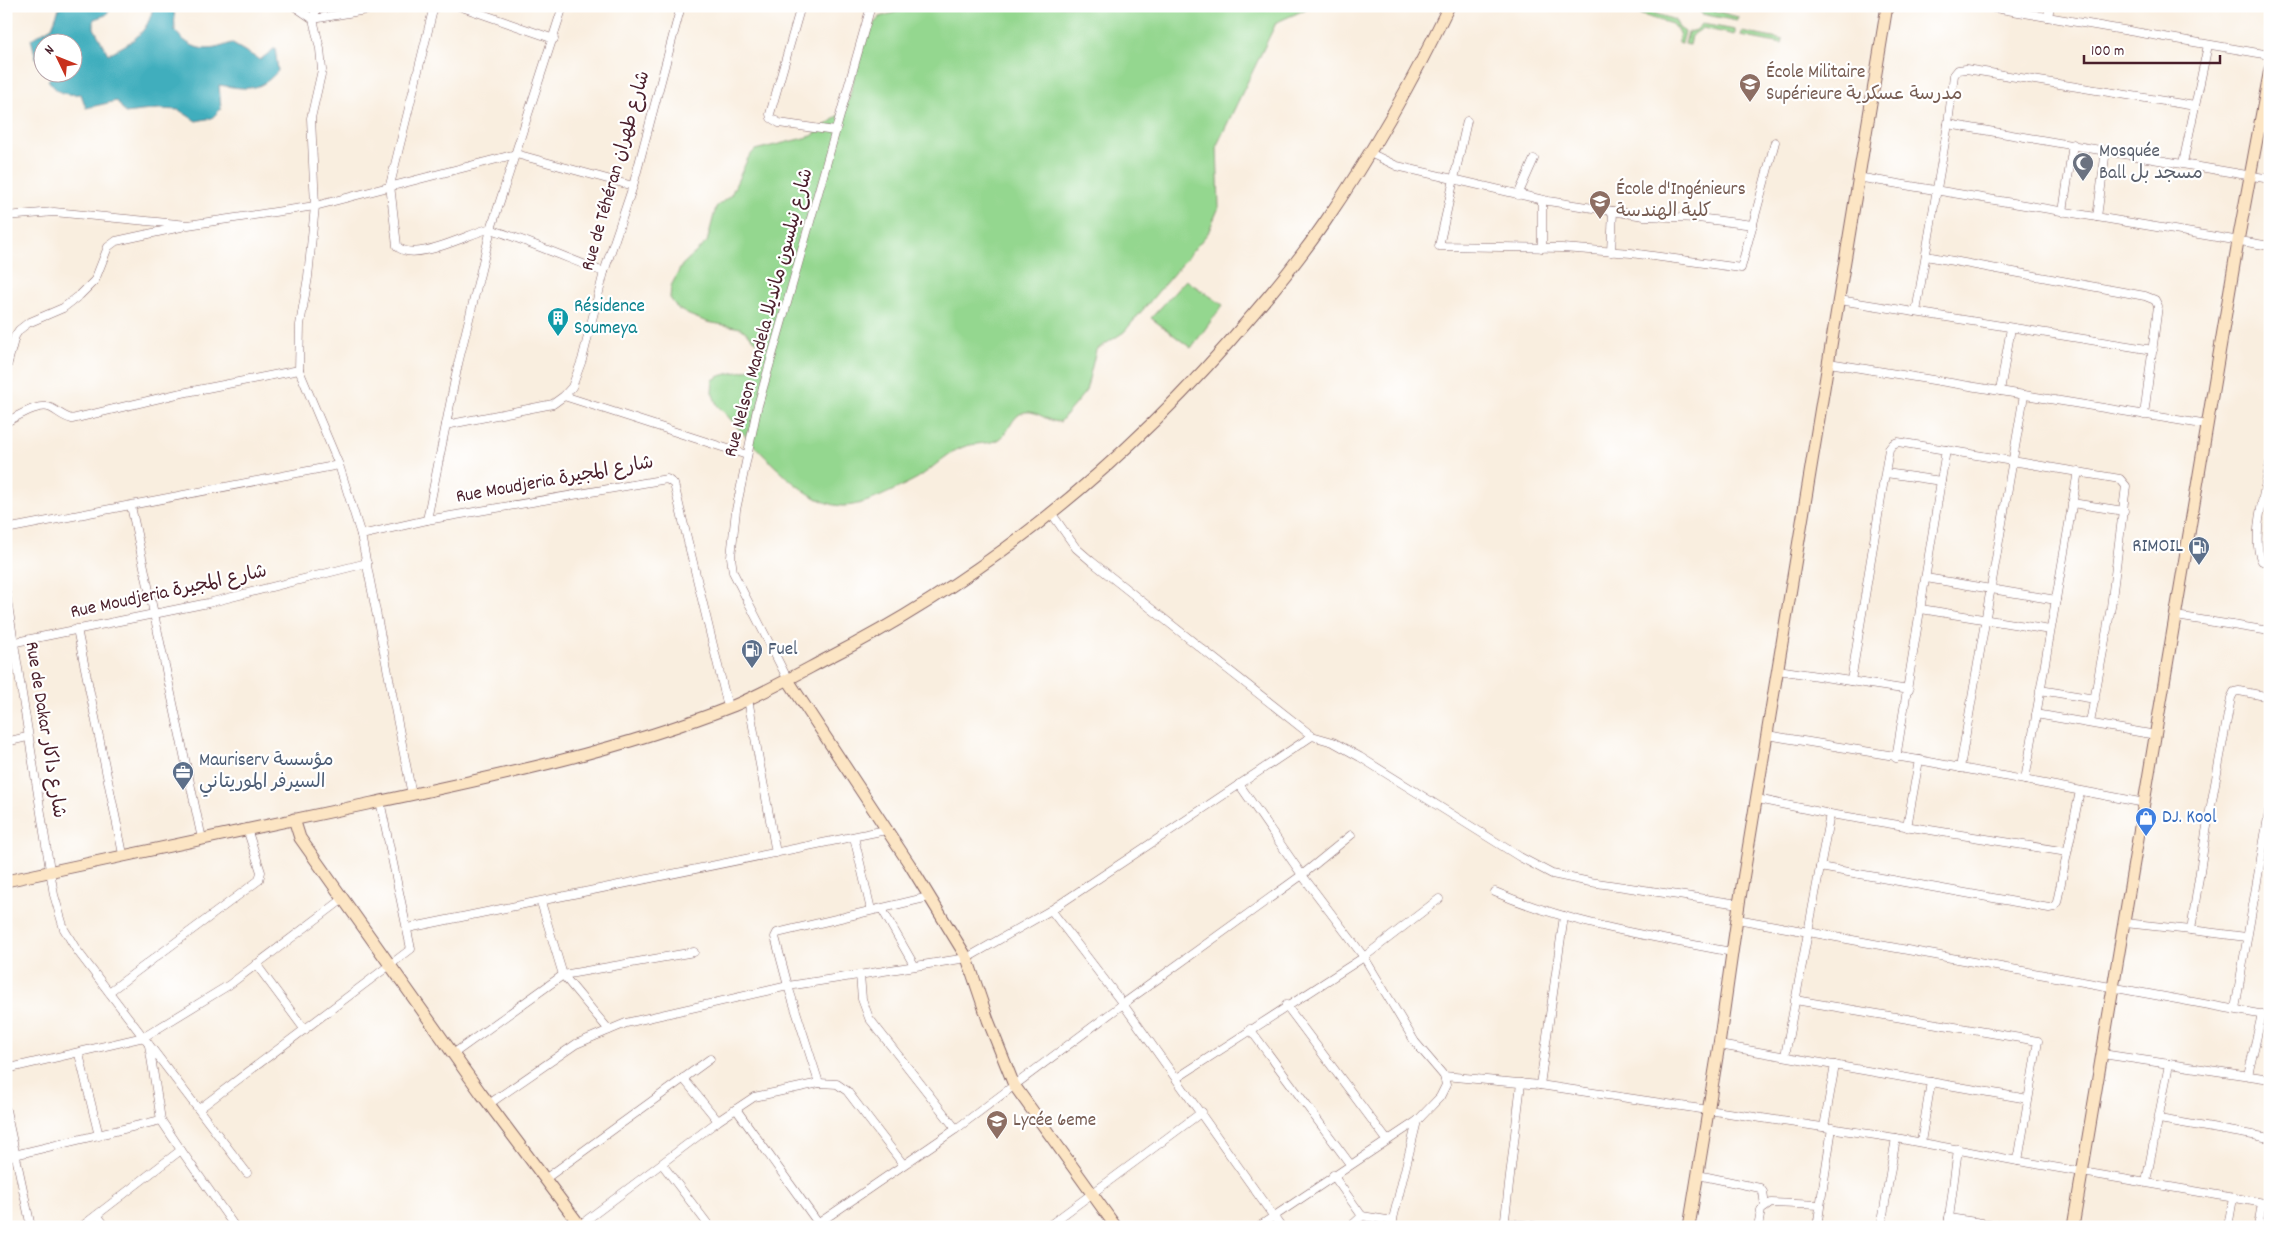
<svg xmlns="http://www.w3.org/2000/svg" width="2276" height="1233" viewBox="0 0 2276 1233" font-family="Dekko,'Playpen Sans Arabic',sans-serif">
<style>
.green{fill:#94d78f;stroke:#6f7b5d}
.water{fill:#40aebd;stroke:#456674}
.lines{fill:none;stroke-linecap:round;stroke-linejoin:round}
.street-casing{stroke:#87676a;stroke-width:9}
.secondary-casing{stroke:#87676a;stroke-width:13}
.street{stroke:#fff;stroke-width:8}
.secondary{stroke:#fce5c4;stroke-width:11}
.labels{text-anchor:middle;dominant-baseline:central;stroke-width:4.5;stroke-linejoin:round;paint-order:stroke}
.education-label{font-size:19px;fill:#785e54;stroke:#fff;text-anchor:start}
.worship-label{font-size:19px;fill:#5b616d;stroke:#fff;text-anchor:start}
.street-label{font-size:19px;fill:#4a1f2b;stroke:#fff}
.culture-label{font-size:19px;fill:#0d838f;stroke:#fff;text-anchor:start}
.service-label{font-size:19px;fill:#4e5e75;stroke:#fff;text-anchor:start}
.shop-label{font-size:19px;fill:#366cbe;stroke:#fff;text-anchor:start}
</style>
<rect width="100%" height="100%" fill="#fff"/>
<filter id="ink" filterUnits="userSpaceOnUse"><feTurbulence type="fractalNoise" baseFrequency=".02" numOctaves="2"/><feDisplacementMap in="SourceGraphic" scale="10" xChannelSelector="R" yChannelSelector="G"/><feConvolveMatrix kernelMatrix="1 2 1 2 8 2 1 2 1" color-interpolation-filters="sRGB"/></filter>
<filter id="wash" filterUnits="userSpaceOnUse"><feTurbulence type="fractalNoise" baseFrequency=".0096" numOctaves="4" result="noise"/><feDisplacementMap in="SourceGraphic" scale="20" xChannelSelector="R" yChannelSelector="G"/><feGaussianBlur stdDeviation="1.12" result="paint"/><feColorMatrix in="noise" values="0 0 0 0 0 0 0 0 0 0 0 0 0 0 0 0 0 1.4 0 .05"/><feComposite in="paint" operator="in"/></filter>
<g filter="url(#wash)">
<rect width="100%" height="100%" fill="#f9eedf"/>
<g class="green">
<path d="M915,6H1310C1299,14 1288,16 1276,23L1217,145L1219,207L1208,233L1124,332L1096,350L1086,391L1060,422C1046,422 1038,410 1025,412C1010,415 1010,436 996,441C986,444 974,443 963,447C942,455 930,473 910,482C890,492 864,506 842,506C799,504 746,434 717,405L712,392L713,380C732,366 760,381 763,347L741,328L707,322L689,315L678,309L670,298L671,286L682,265L707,242L716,207L731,195L748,158L755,150L812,136L840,114L849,99L861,48L869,29L880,17Z"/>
<polygon points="1613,6 1632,6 1675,20 1679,28 1685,32 1682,43 1678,42 1680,34 1672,24"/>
<polygon points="1695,6 1738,17 1737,21 1702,14"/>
<polygon points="1702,24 1735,30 1735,35 1703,28 1691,36 1689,45 1685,44 1688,32 1696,30"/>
<polygon points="1742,32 1783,40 1782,44 1741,36"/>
<polygon points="1186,280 1223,305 1191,348 1151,318"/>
</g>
<path class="water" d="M60,6H112L106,15L94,19V28L108,54C131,43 149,33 153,6H174L175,31C192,51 207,53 231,43L260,60L275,48L278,71C258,93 247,89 219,85L221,109L212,118L196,121L179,110L159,109L125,113L117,101L86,108L81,94C64,95 58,94 48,80L55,74L53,73L72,72V42H42V63L36,58L31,39L52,27Z"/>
</g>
<g filter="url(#ink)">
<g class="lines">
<g class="street-casing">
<g id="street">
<polyline points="294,6 313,19 320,49 322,70 311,118 315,206 308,277 300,325 299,370 339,465 361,535 412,795"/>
<polyline points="317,6 313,19 389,6"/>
<path d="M434,6L390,185L397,246C413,264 468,234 488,229C496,228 589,267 604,272"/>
<polyline points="459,6 554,39"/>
<polyline points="801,6 770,114 771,118 779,123 835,131"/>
<polyline points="1983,6 2270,55"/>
<polyline points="2048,17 2050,6"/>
<polyline points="1467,121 1439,246 1562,248 1631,253 1741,268 1775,142"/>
<polyline points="1948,124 2270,179"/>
<polyline points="1370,153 1397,166 1548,201 1644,216 1698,218 1753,225"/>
<polyline points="2183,163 2208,45"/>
<polyline points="1857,177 2270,246"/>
<polyline points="1518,195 1534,159"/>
<polyline points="2063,212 2073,144"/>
<polyline points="6,216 54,212 188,225 315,206 516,154 633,186"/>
<polyline points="2097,217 2106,150"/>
<polyline points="1542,248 1542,200"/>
<polyline points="1611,252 1613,211"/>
<polyline points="1926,256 2145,296 2155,300 2158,306 2144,415"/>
<polyline points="1839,300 2153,350"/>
<polyline points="1916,312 1948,124 1954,75 1958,70 1966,69 2195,106"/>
<polyline points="1829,363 2208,425"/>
<polyline points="6,370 15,336 19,330 28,323 63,308 80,295 95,280 108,247 116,241 181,227"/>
<polyline points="2000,391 2011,328"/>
<polyline points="564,396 747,455"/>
<path d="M6,422C17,417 39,402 51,408C59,412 63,417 72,419L177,394L299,370"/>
<polyline points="446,425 553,404 564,396 572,387 582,360 604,272 633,186 681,6"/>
<path d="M2270,463C2266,487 2250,540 2262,561L2270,562"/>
<polyline points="1886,473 1941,481"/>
<polyline points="2072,503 2124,511"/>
<polyline points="131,506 202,839"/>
<polyline points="1052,514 1076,548 1091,561 1312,736 1333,742 1360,757 1520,857 1552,874 1590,882 1739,904"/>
<polyline points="427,520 458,364 491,229 563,6"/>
<polyline points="6,529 339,465"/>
<polyline points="361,535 427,520 667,479 674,484 728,707"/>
<polyline points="1926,578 2056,600"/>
<polyline points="6,593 54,895 64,929 76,949 247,1173"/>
<polyline points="1921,609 2050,630"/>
<polyline points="2176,616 2270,631"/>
<polyline points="77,629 123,854"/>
<polyline points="6,644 208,603 367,563"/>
<polyline points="1778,670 1909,690"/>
<polyline points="788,680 733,572 731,557 736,510 757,409 871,6"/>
<polyline points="1851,681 1889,449 1893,444 1898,442 2120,479 2126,486 2111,607 2090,723"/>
<polyline points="2040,690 2095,699"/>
<polyline points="748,699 776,853"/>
<polyline points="2036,714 2156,735"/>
<polyline points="1767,735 1919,760 2145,803"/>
<polyline points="6,742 27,737"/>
<polyline points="1896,758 1946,450"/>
<polyline points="1960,768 2024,395"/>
<polyline points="2025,780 2078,471"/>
<polyline points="1239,784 1302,875 1364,957 1415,1042 1444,1076"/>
<polyline points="1757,799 1830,814 2067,852"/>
<polyline points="1907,827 1919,760"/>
<polyline points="854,837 871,910"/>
<polyline points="1820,867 2049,908 2054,907 2057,902 2080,791"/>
<path d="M1495,892C1570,924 1652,937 1732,952"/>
<polyline points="541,902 563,975 609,1030"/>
<polyline points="882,909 914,965"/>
<polyline points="1051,910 1123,1004 1302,875 1351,835"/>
<polyline points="1737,919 2270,1016"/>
<polyline points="2125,923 2191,930"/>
<polyline points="408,928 886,830"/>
<polyline points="2246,937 2191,930 2206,832 2231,698 2234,692 2239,691 2270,697"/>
<polyline points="256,964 305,1030"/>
<polyline points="860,975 862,999 869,1018 956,1129"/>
<polyline points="109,992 259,880 261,872 247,829"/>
<polyline points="1795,1000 2038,1041 2018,1161"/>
<polyline points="1286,1005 1387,1140"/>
<polyline points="2235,1009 2270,806"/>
<polyline points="1250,1029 1350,1164"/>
<polyline points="1719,1045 2028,1099"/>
<polyline points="79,1054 99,1136"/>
<polyline points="453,1054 563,975 694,952"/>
<polyline points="2102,1054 2270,1079"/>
<polyline points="1785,1056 1830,814"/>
<polyline points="6,1069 144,1037 229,985 343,899"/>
<polyline points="2248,1075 2262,1014"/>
<polyline points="683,1078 718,1121"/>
<polyline points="1177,1078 1364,957 1439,899"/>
<polyline points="819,1083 788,986 775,937 777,933 929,897"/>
<polyline points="1540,1085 1564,916"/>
<polyline points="489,1104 576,1044 626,1023 788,986 967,958 1051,910 1312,736"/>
<polyline points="199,1109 411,949 380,801"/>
<polyline points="736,1109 818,1223"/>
<polyline points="6,1110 31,1227"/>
<polyline points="2159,1119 2270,1138"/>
<polyline points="1824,1127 1835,1065"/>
<polyline points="1921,1142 1931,1082"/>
<polyline points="181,1150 235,1227"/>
<polyline points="6,1157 161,1120"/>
<polyline points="662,1164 710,1227"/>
<polyline points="1333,1175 1362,1216"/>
<polyline points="1698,1175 1760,1188 1763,1192 1765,1206"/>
<polyline points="545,1179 710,1059"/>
<polyline points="2146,1182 2169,1064"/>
<polyline points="97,1215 106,1227"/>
<polyline points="1949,1218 1958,1149"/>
<polyline points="1505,1223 1541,1227"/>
<polyline points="580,1225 718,1121 754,1097 819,1083 837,1084 847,1091 903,1164"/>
<polyline points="81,1227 181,1150 161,1120 149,1045"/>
<polyline points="813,1227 956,1129 1123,1004 1281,1227"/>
<polyline points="1047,1227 1202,1112"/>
<polyline points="1258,1227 1417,1121"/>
<polyline points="1350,1227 1362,1216 1393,1221"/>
<polyline points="1391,1227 1417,1121 1440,1097 1446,1085 1444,1076 1540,1085 1896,1138 2018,1161 2270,1204"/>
<polyline points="1504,1227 1521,1083"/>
<polyline points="1758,1227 1761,1210 1771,1203 1820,1205"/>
<polyline points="1817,1227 1832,1128"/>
<polyline points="1881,1227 1896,1138"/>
<polyline points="1948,1227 1949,1218 2008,1227"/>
<polyline points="2228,1227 2233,1198"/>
<polyline points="2258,1227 2262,1203"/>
</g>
</g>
<g class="secondary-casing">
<g id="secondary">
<polyline points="788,680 910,865 967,958 988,1020 1014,1085 1116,1227"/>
<polyline points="294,819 300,838 480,1092 581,1227"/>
<path d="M6,881C128,855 250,829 372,803C494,777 616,752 733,706C766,692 796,675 828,658C993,574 1135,455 1254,313C1279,284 1303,254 1325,222C1372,153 1413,81 1449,6"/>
<polyline points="1689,1227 1719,1045 1739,904 1887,6"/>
<polyline points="2073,1227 2238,241 2270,69"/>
</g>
</g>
<use href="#street" class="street"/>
<use href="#secondary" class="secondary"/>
</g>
</g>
<defs>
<g id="school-pin" transform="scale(1.125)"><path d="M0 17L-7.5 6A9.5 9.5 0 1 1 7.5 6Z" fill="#8d6e63" stroke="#fff"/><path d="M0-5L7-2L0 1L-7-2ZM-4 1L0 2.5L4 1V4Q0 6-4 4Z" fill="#fff"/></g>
<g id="mosque-pin" transform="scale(1.125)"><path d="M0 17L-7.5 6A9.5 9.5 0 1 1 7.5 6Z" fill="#6b7280" stroke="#fff"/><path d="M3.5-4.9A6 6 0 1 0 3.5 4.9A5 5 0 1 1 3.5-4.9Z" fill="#fff"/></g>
<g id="university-pin" transform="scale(1.125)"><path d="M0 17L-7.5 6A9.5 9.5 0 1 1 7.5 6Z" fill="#8d6e63" stroke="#fff"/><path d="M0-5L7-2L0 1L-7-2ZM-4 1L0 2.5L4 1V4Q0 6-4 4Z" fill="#fff"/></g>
<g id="building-pin" transform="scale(1.125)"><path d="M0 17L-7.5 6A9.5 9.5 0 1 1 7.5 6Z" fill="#0f9aa8" stroke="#fff"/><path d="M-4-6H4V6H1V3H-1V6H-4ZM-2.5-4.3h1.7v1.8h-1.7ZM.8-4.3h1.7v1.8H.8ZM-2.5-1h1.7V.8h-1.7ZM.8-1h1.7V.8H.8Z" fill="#fff"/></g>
<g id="fuel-pin" transform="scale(1.125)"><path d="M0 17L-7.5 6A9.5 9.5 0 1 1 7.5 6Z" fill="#5c6f8a" stroke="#fff"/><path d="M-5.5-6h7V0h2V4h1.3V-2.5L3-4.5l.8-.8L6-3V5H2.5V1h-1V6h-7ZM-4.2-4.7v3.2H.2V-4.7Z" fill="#fff"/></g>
<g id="office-pin" transform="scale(1.125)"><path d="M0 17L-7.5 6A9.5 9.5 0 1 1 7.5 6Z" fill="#5c6f8a" stroke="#fff"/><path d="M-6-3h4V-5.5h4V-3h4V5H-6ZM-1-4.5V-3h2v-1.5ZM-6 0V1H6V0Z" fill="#fff"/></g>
<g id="shop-pin" transform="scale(1.125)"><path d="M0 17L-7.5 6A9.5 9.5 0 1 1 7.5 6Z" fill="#3f7fe0" stroke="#fff"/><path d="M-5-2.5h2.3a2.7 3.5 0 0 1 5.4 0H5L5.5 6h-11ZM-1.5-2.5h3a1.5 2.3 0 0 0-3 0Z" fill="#fff"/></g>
</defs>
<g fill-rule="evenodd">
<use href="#school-pin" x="1750" y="84"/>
<use href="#mosque-pin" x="2083" y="163"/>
<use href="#university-pin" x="1600" y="201"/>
<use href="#building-pin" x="558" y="318"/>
<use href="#fuel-pin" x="2199" y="547"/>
<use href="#fuel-pin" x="752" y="650"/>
<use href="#office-pin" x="183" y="772"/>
<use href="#shop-pin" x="2146" y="818"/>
<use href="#school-pin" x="997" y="1121"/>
</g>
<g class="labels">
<g class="education-label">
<text x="1766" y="73">École Militaire<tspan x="1766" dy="22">Supérieure مدرسة عسكرية</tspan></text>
<text x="1616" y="190">École d'Ingénieurs<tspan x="1616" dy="22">كلية الهندسة</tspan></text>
<text x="1013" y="1121">Lycée 6eme</text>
</g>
<g class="worship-label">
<text x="2099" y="152">Mosquée<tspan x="2099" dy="22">Ball مسجد بل</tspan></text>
</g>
<g class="street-label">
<text transform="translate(617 171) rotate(-74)">Rue de Téhéran شارع طهران</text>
<text transform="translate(770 313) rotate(-75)">Rue Nelson Mandela شارع نيلسون مانديلا</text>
<text transform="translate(555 481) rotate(-10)">Rue Moudjeria شارع المجيرة</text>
<text transform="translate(169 593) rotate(-12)">Rue Moudjeria شارع المجيرة</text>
<text transform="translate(44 730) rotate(81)">Rue de Dakar شارع داكار</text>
</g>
<g class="culture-label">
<text x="574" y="307">Résidence<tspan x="574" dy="22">Soumeya</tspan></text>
</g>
<g class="service-label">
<text x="2183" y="547" text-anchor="end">RIMOIL</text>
<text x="768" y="650">Fuel</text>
<text x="199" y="761">Mauriserv مؤسسة<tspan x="199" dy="22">السيرفر الموريتاني</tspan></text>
</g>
<g class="shop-label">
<text x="2162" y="818">DJ. Kool</text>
</g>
</g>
<rect width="2276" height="1233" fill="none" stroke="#fff" stroke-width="25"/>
<g transform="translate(58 58) rotate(313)"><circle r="24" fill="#ffffff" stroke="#b7a5aa"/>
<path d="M0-4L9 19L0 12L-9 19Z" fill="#c8321e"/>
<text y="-8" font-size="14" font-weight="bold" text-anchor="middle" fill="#4a1f2b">N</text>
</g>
<path d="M2084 55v8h136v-8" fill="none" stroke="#4a1f2b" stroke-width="2.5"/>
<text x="2091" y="55" font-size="15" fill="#4a1f2b" stroke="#ffffff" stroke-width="4" paint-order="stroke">100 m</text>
</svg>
